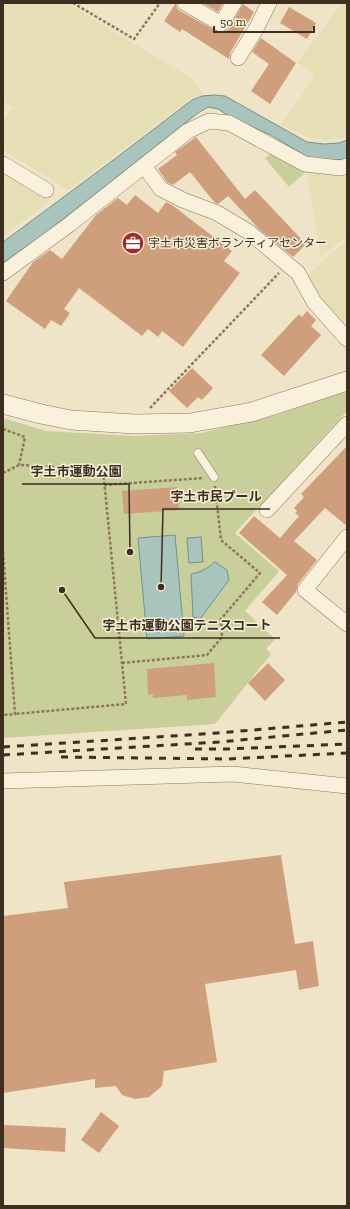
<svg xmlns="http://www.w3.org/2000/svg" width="350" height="1209" viewBox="0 0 350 1209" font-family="'Zilla Slab','Noto Sans JP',serif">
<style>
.farmland{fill:#e6deb5}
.green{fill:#c9cf9b}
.water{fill:#a9c4bc;stroke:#6f938a}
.building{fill:#cf9f7d}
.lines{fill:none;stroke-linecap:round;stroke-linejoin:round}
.service-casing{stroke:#8d765c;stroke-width:9}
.minor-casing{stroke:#8d765c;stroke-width:16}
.tertiary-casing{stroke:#8d765c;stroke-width:20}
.path{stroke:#8d765c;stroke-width:2.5;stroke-dasharray:3 2;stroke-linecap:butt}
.service{stroke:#faf1dc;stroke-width:8}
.minor{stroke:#faf1dc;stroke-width:15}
.tertiary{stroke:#faf1dc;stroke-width:19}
.rail{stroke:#3d2e20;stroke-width:3;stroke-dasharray:7 7;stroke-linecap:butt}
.labels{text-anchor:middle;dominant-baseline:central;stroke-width:3;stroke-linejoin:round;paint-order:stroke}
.poi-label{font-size:12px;fill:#3d2e20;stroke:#f7eed8;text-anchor:start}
.leader{fill:none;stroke:#3d2e20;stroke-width:1.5}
.callout-dot{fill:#3d2e20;stroke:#f7eed8;stroke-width:1.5}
.callout-label{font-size:13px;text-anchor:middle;font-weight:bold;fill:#3d2e20;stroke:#f7eed8;stroke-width:3;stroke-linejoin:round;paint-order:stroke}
</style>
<rect width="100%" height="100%" fill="#f0e4c8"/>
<g class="farmland">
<polygon points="3,3 40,3 44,6 46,3 67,3 192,79 203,94 192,98 68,190 3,150 3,120 13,107 3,101"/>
<polygon points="342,3 347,3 347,136 340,138 325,140 310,138 281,125 315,76 298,62"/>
<polygon points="3,168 43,193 50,201 3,236"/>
<polygon points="347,170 347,236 321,257 307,171"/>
<polygon points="347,241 347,319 340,325 318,301 305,277"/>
</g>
<g class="green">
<polygon points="278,149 307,171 289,187 265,158"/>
<polygon points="347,390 347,411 235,533 279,571 245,611 275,639 266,649 271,654 215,724 3,738 3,418 46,431 134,436 201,433 277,415"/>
</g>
<g class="water">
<polygon points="214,95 225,96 307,142 324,144 339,143 347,140 347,159 323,161 309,158 271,135 232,118 218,109 208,107 198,113 48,231 3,263 3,242 112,161 192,100 202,96"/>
<polygon points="175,535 184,636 147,639 138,538"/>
<polygon points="201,537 203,562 189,563 187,538"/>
<path d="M215,562L227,570L229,580L200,619L193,617L191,574C201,572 207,569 215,562Z"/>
</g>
<g class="building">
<polygon points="176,3 177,8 180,11 220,33 225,32 229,29 243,4 254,12 230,53 229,59 182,29 180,32 164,21"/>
<polygon points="203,3 223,3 218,12"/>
<polygon points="289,7 316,23 307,39 280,23"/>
<polygon points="261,38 296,63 270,104 251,91 269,64 252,52"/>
<polygon points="196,137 245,199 255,190 306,244 293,257 260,230 228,196 218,204 215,203 190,172 173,185 167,182 158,169 177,155 175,152"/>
<polygon points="135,195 158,213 166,202 172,205 232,251 224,261 240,273 183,347 162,331 158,337 148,329 142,336 79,288 64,309 70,313 61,326 51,320 45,329 6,301 33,262 50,250 62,259 96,215 118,198 127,205"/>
<polygon points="307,311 316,320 311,326 321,335 284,376 261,355 299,314 302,317"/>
<polygon points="192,368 213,388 202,400 198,397 187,408 169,391"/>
<polygon points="347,446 347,526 325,508 294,541 317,560 298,584 296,592 277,615 262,602 287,575 239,533 254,516 280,538 299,516 295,513 297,511 294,508 304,497 301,494"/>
<polygon points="178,487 179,510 124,514 122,491"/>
<polygon points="214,663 216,697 187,700 187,695 153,698 153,694 148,695 147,669"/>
<polygon points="268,663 285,680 265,701 248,683"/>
<polygon points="281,855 295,944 313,941 319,986 299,990 296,970 205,984 217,1062 164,1071 162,1086 149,1097 135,1099 122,1095 116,1086 95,1088 95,1079 3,1093 3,916 68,908 64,882"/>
<polygon points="101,1112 119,1126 99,1153 81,1140"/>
<polygon points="4,1125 66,1128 65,1152 3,1148"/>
</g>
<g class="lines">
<g class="service-casing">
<polyline id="service" points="198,453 214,477"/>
</g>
<g class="minor-casing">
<g id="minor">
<polyline points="185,3 221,24 234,3"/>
<polyline points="238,58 256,29 269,3"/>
<polyline points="3,164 46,190"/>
<polyline points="144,166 161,189 183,200 217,213 249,232 298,273 314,302 347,339"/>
<polyline points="3,273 70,224 188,131 209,121 229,123 305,164 340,168 347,166"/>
<polyline points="267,510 347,424"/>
<polyline points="347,537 305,590 347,624"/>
<polyline points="3,781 233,774 347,786"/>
</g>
</g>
<g class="tertiary-casing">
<polyline id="tertiary" points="3,404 41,414 71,420 134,424 190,423 252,412 347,381"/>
</g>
<g class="path">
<polyline points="73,3 134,39 160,3"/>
<polyline points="150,408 279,273"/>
<polyline points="3,429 25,437 19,465"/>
<polyline points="3,473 19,465 103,469 126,704 15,714"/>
<polyline points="104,485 203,478"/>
<polyline points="3,552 15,714 3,715"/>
<polyline points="122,663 207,655 222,637 221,619 260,573 221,540 215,486"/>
</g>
<use href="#service" class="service"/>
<use href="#minor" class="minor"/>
<use href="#tertiary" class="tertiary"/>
<g class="rail">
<polyline points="3,747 218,733 347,722"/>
<polyline points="195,749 227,749 347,744"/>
<polyline points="3,755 219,742 347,730"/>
<polyline points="61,757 227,759 347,753"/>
</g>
</g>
<defs>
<g id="office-disc" transform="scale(1.15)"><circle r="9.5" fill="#9e2a2b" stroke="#f7eed8"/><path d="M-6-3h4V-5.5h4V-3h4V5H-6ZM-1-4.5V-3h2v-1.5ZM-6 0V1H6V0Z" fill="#fff"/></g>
</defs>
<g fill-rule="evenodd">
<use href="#office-disc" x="133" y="243"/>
</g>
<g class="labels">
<g class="poi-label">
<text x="148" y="243">宇土市災害ボランティアセンター</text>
</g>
</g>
<path class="leader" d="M130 552L129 484H22M161 587L163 509H270M62 590L95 638H280"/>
<g class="callout-dot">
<circle cx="130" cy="552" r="4"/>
<circle cx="161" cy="587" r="4"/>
<circle cx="62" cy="590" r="4"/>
</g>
<g class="callout-label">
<text x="76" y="476">宇土市運動公園</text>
<text x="216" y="501">宇土市民プール</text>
<text x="187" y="630">宇土市運動公園テニスコート</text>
</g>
<rect width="350" height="1209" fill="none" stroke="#3d2e20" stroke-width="8"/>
<path d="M214 26v6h100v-6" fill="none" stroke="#3d2e20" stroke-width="2"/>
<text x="220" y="26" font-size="12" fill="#3d2e20" stroke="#f7eed8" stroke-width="3" paint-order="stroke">50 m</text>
</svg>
